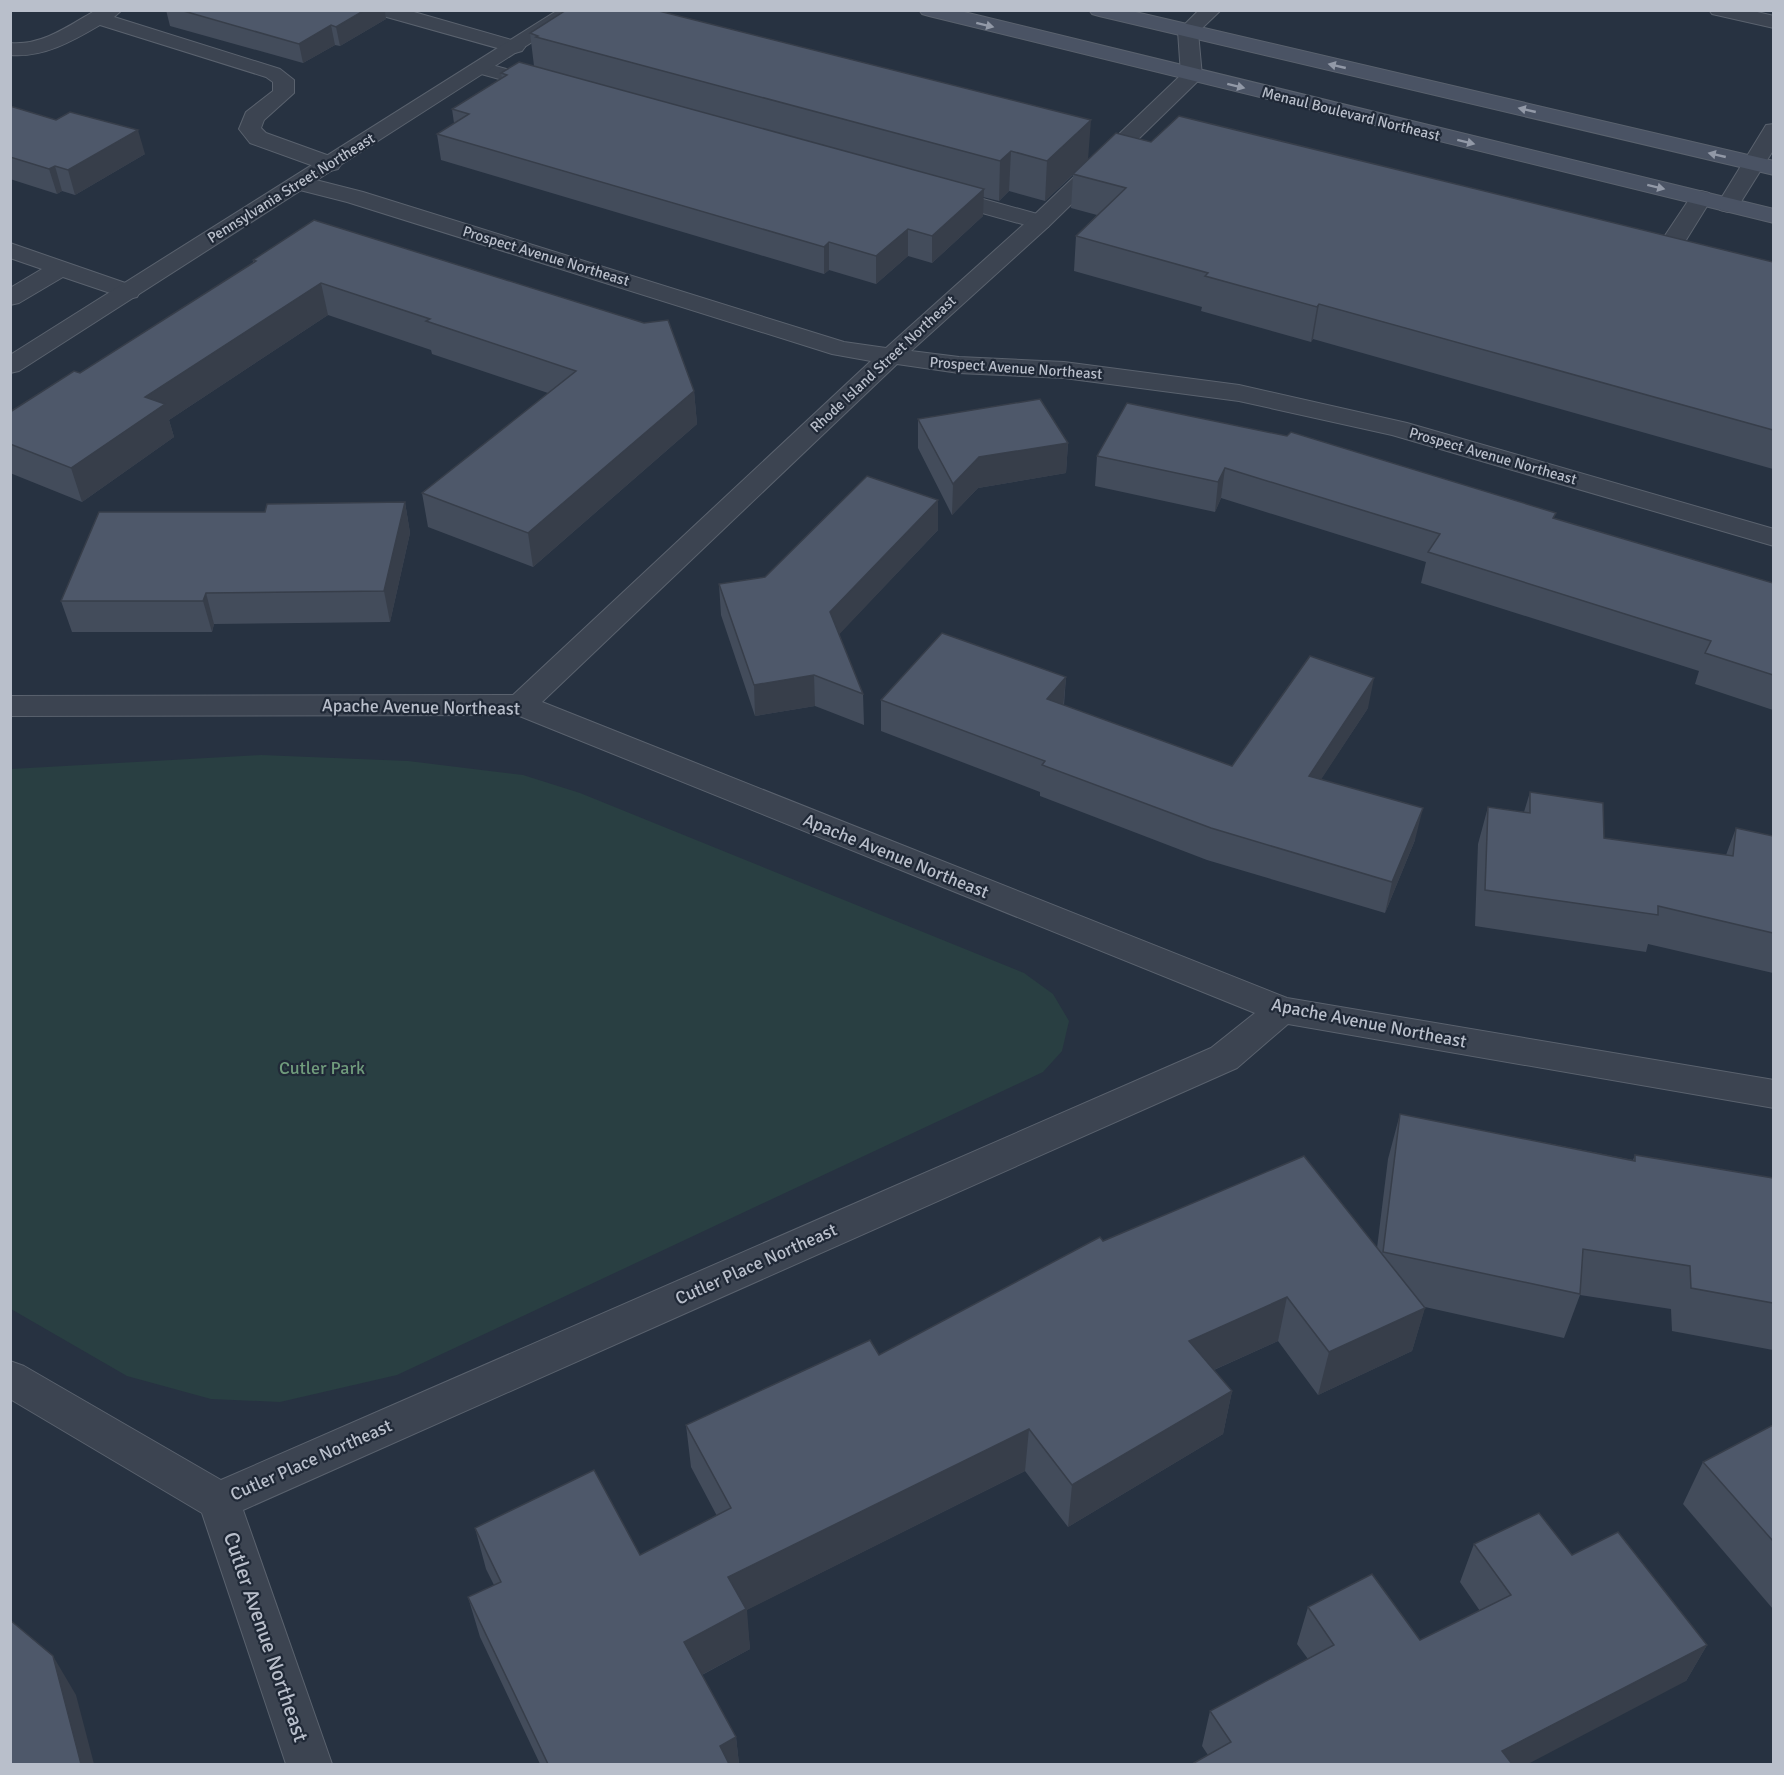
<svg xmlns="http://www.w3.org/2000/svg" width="1784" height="1775" viewBox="0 0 1784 1775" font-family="Signika,sans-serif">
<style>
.green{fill:#293f42}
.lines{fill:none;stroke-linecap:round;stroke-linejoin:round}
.service-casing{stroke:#5a626e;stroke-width:2}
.minor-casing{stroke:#5a626e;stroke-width:2}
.tertiary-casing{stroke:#5a626e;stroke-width:2}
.secondary-casing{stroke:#5a626e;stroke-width:2}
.service{fill:#3c4451;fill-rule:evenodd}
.minor{fill:#3c4451;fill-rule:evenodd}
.tertiary{fill:#3c4451;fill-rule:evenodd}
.secondary{fill:#4a5364;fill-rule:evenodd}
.wall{fill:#434c5b}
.shaded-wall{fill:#373e4a}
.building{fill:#4e586a;stroke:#373e4a;stroke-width:1.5}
.oneway{fill:#9299a7}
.labels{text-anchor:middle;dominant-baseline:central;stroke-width:4.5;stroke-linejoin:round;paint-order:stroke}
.far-street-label{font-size:15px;fill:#b9bfcb;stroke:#202937}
.street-label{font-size:18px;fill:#b9bfcb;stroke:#202937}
.park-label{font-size:18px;fill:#709b7c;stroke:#202937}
.near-street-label{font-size:21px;fill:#b9bfcb;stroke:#202937}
</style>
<rect width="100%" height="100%" fill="#273241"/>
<polygon class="green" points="261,755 408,761 523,775 580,793 1024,973 1053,994 1069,1021 1062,1051 1043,1072 397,1375 280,1402 211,1399 127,1376 11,1309 11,769"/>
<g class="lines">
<g class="service-casing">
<g id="service">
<path d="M96,10H122L114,17L280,69L294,80V93L264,120L261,128L266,133L338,159L341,164L338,169L330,171L322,169L250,143L239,129L246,112L273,91V82L266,77L100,25C73,41 43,58 10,55V43C42,46 70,25 96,10Z"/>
<polygon points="373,10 407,10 522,43 525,47 522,51 515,53 376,14"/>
<polygon points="1709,10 1749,10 1774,16 1774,28 1712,14"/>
<polygon points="481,62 550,81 553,85 550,89 543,91 474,72 471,68 474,64"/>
<polygon points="940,187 1048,217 1051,222 1048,227 1040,229 932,199 929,194 932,189"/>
<polygon points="1701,191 1709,193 1712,198 1686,240 1682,245 1674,247 1666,245 1662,240 1690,198 1693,193"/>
</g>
</g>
<g class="minor-casing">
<g id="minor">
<polygon points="1199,10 1221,10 1198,32 1202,76 1199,80 1048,227 911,351 959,357 1064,362 1239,385 1407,423 1774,529 1774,546 1392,435 1239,401 1064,378 959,373 897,364 542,702 1287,998 1774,1080 1774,1108 1288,1024 1237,1068 243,1510 332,1764 286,1764 202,1513 10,1399 10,1361 24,1366 221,1480 1211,1048 1255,1013 517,715 10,716 10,696 513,695 871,361 832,354 347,202 292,188 289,183 292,178 300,176 363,192 844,342 886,348 1032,217 1181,75 1178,31"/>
<polygon points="1774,124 1774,149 1739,205 1736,210 1728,212 1720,210 1717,205 1763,130 1766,125"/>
<polygon points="10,243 137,287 140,292 137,297 128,299 63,277 19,303 10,305 10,288 42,269 10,258"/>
</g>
</g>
<g class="tertiary-casing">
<polygon id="tertiary" points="558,10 582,10 19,371 10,373 10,355"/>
</g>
<g class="secondary-casing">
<g id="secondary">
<polygon points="919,10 956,10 1774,209 1774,223 929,16 922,14"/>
<polygon points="1089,10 1127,10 1774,161 1774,175 1099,16 1092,14"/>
</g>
</g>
<use href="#service" class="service"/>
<use href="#minor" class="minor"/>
<use href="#tertiary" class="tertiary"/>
<use href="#secondary" class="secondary"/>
</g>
<g class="wall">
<polygon points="166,10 385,10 386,19 340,46 335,45 303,63 170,26"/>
<polygon points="530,33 1088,159 1151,142 1773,262 1773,469 1313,339 1311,342 1201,311 1202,307 1074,271 1076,236 1097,215 1071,208 1073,175 1045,201 1009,191 999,201 983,197 983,216 932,263 908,256 876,284 829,270 824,274 441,160 437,134 454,123 452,109 502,78 501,73 534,66"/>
<polygon points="10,106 145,154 75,195 62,191 57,194 10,179"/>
<polygon points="253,260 694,391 697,424 533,567 428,527 422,493 548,393 432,354 431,350 328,315 169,420 174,437 82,502 10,473 10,412 80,373 253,263"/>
<polygon points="1127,403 1554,518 1773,583 1773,710 1695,684 1699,671 1421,583 1426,562 1221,498 1215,512 1095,486 1097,456"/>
<polygon points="918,419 1068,443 1066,473 978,488 952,515 918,448"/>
<polygon points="938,500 938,530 839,634 863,694 864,725 815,706 755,716 721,615 719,584 765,577"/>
<polygon points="405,502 410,533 390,622 214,624 212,632 72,632 61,601 265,512"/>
<polygon points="1066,677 1064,705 1232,766 1368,708 1321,779 1415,840 1385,913 1207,860 1040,796 1040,792 881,731 881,700"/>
<polygon points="1530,792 1604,838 1726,855 1736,828 1773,836 1773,973 1648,944 1646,952 1475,926 1478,844 1488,807 1524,812"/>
<polygon points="1400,1114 1633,1160 1635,1155 1773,1178 1773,1350 1672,1331 1671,1309 1580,1295 1564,1338 1425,1307 1412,1351 1318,1395 1278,1341 1214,1370 1232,1391 1223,1434 1068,1527 1025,1471 746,1610 750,1649 702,1675 736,1737 739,1764 540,1764 480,1637 468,1597 494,1585 486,1569 475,1528 640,1555 717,1516 691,1467 686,1425 879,1355 1103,1241 1377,1248 1388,1159"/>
<polygon points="1773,1425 1773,1609 1683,1504 1703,1462"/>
<polygon points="1474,1544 1572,1555 1707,1645 1686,1681 1208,1755 1202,1746 1210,1711 1308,1659 1297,1644 1308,1607 1420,1640 1480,1611 1460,1582"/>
</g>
<g class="shaded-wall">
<polygon points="365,10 385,10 386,19 340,46 336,27"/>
<polygon points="331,25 335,45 303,63 299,44"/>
<polygon points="1091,120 1088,160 1045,201 1047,161"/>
<polygon points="138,130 145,154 75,195 68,170"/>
<polygon points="1011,151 1009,191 999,201 1000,161"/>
<polygon points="55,166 62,191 57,194 49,169"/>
<polygon points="984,189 983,216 932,263 932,236"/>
<polygon points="908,229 908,256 876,284 876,256"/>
<polygon points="829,242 829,270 824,274 824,247"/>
<polygon points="321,283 328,315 169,420 174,437 82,502 71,468 145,397"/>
<polygon points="1319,304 1313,339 1311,342 1317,307"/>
<polygon points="694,391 697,424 533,567 528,533"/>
<polygon points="1068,443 1066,473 978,488 952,515 953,484 979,457"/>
<polygon points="1225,468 1221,498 1215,512 1218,482"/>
<polygon points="938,500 938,530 831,643 830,612"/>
<polygon points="405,502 410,533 390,622 384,591"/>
<polygon points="206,593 214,624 212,632 203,601"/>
<polygon points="814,675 815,706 755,716 754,685"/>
<polygon points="1066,677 1063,708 1047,699"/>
<polygon points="1374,678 1368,708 1303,807 1309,776"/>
<polygon points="1423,808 1415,840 1385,913 1392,882"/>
<polygon points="1287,1297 1278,1341 1182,1384 1189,1341"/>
<polygon points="1425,1308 1412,1351 1318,1395 1329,1352"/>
<polygon points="1232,1391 1223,1434 1068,1527 1072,1485"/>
<polygon points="1029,1429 1025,1471 747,1610 750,1649 690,1681 684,1642 728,1577"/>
<polygon points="1707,1645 1686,1681 1528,1764 1496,1764 1502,1751"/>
<polygon points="53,1656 76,1695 94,1764 81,1764"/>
<polygon points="736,1737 739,1764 722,1764 720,1746"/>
</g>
<g class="building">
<polygon points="180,10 365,10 336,27 331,25 299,44"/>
<polygon points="566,10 655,10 1091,120 1047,161 1011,151 1000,161 536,37 538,36 530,33"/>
<polygon points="519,62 984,189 932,236 908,229 876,256 829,242 824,247 437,134 469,114 452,109 507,75 501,73"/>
<polygon points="10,106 56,120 70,112 138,130 68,170 55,166 49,169 10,157"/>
<polygon points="1179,116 1773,262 1773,430 1319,304 1317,307 1205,276 1208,273 1076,236 1126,188 1073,174 1116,133 1151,142"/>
<polygon points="314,220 644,323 668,320 694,391 528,533 422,493 576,371 426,321 430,319 321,283 145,397 165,404 71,468 10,444 10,412 74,371 80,373 256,261 253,260"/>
<polygon points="1040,399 1068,443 979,457 953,484 918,419"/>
<polygon points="1127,403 1287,436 1291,432 1556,513 1553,518 1773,583 1773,675 1705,653 1711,641 1428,552 1440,534 1225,468 1218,482 1097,456"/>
<polygon points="867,476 938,500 830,612 863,694 814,675 754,685 719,584 765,577"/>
<polygon points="405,502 384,591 206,593 203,601 61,601 99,512 265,512 267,504"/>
<polygon points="942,633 1066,677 1047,699 1232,766 1310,656 1374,678 1309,776 1423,808 1392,882 1211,828 1042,765 1045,761 881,700"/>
<polygon points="1530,792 1603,803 1604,838 1733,856 1736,828 1773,836 1773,933 1658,906 1658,915 1485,890 1488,807 1530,813"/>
<polygon points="1400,1114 1635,1161 1635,1155 1773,1178 1773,1303 1691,1288 1690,1266 1583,1249 1580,1294 1383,1252"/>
<polygon points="1304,1156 1425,1308 1329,1352 1287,1297 1189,1341 1232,1391 1072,1485 1029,1429 728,1577 746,1609 684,1642 736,1737 720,1746 729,1764 548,1764 468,1597 501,1582 475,1528 594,1470 640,1555 731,1508 686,1425 870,1340 879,1355 1100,1237 1103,1241"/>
<polygon points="1773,1425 1773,1541 1703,1462"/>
<polygon points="1539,1513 1572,1555 1618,1532 1707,1645 1502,1751 1512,1764 1192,1764 1231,1742 1210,1711 1334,1645 1308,1607 1372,1574 1420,1640 1511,1595 1474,1544"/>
<polygon points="10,1620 53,1656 81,1764 10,1764"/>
</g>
<defs><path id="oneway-solid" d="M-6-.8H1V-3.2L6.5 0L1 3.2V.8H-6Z" transform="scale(1.5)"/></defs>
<g class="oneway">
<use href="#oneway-solid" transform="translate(985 25) rotate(14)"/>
<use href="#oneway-solid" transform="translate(1337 66) rotate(-167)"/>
<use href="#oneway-solid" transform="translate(1236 86) rotate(14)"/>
<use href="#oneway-solid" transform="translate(1527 110) rotate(-167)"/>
<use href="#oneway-solid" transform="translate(1466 142) rotate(14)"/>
<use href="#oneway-solid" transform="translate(1717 155) rotate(-167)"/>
<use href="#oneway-solid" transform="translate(1656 187) rotate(14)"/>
</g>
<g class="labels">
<g class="far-street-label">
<text transform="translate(1351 114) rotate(14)">Menaul Boulevard Northeast</text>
<text transform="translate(291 188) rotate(-32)">Pennsylvania Street Northeast</text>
<text transform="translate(546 256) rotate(17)">Prospect Avenue Northeast</text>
<text transform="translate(883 364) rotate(-43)">Rhode Island Street Northeast</text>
<text transform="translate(1016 368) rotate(4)">Prospect Avenue Northeast</text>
<text transform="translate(1493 456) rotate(16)">Prospect Avenue Northeast</text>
</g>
<g class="street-label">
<text transform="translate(421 707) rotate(1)">Apache Avenue Northeast</text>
<text transform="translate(896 856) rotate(22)">Apache Avenue Northeast</text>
<text transform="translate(1369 1023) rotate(11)">Apache Avenue Northeast</text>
<text transform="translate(756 1264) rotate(-24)">Cutler Place Northeast</text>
<text transform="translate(311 1460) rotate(-24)">Cutler Place Northeast</text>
</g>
<g class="park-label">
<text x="322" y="1068">Cutler Park</text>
</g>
<g class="near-street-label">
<text transform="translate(266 1637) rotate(71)">Cutler Avenue Northeast</text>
</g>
</g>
<rect width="1784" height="1775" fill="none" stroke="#b9bfcb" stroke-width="24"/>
</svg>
